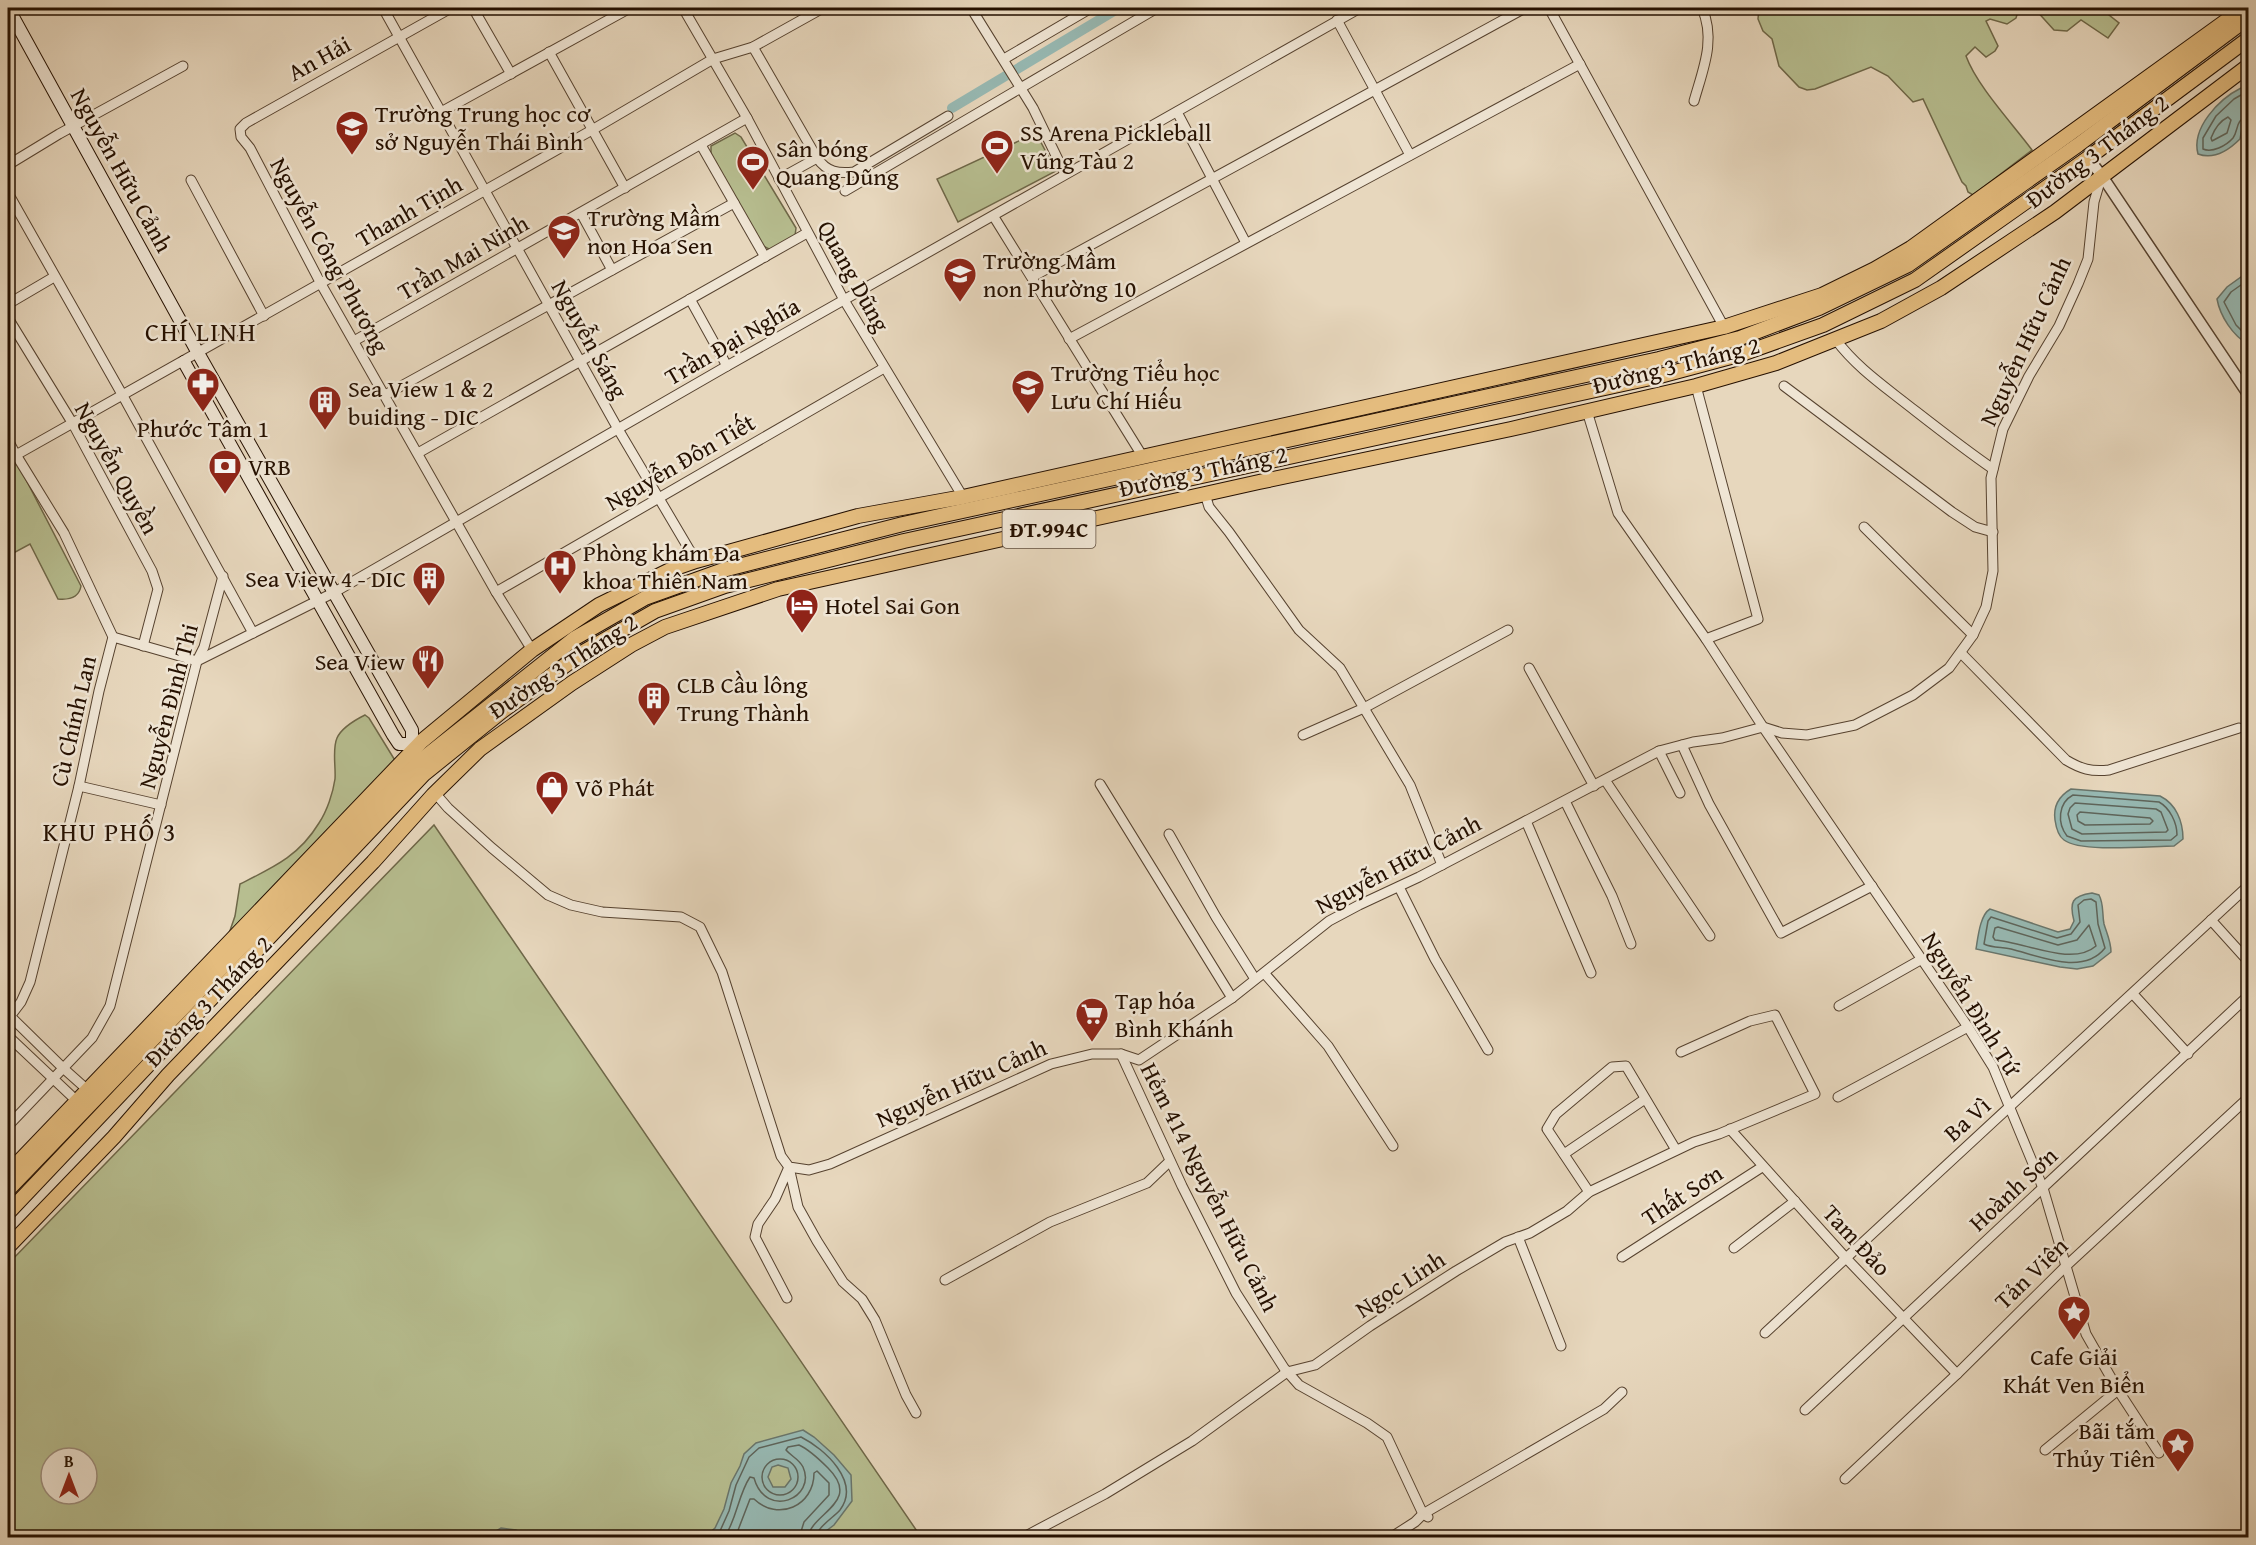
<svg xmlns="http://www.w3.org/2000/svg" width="2256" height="1545" viewBox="0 0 2256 1545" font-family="'Gentium Book Plus',serif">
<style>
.green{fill:#b7be90;stroke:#6e6748;stroke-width:1.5;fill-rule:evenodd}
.water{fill:#97b9b3;stroke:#69756b;stroke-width:1.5;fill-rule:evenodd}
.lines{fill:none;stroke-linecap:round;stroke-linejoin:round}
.shore{stroke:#5e645a;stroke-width:1.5}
.canal{stroke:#97b9b3;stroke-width:10}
.minor-casing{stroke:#56422f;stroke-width:11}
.tertiary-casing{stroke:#56422f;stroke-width:13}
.secondary-casing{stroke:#251000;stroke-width:14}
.primary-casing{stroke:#251000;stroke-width:16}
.minor{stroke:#efe5d4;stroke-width:9}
.tertiary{stroke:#efe5d4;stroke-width:10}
.secondary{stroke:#efe5d4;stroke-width:12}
.primary{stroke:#e4bc7e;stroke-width:14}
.labels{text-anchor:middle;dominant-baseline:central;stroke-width:5;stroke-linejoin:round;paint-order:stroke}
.shield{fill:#efe5d4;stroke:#625040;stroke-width:1.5}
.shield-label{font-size:22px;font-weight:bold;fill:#251000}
.street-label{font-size:24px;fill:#251000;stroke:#efe5d4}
.poi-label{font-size:24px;fill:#251000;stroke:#efe5d4;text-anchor:start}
.neighbourhood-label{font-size:26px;letter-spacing:1.5px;fill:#251000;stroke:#efe5d4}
</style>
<rect width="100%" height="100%" fill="#e7d7bd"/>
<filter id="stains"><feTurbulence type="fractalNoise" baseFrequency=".00333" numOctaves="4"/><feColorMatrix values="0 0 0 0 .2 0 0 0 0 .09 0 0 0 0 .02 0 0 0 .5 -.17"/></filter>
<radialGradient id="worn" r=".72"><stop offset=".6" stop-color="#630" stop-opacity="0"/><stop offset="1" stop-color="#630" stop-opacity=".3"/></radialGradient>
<g class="green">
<path d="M1759,8H2019L2016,18L2007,24L1990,19L1986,21L1998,46L1995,51L1986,57L1975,47L1966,56C1977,86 2012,123 2032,150L1973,195L1968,192L1966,186L1962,182L1923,99L1913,102L1888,76L1871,67L1815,89L1807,90L1799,87L1779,66L1772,39L1763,31L1758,19Z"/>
<polygon points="2034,8 2100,8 2119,23 2108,38 2081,20 2067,31 2054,30"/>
<polygon points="735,133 741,137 796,228 795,236 771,250 763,246 711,154 711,146"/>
<polygon points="1036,133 1056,171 958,222 937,179"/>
<path d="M8,453L21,470L81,586C79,598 69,600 58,599L30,544L8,556Z"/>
<path d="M365,715L369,718L396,762L225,945L235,916L240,884C274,867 299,856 319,823C327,811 333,793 335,779C336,767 332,749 337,738C342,727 355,720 365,715Z"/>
<path d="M434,825L921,1537H8V1264ZM51,1458H87V1494H51Z"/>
</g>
<g class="water">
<path d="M2241,88L2245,89L2248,94V120L2242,128L2240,139C2228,151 2214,160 2198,154C2191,128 2219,99 2241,88Z"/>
<path d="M2248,272V344C2233,336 2220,316 2217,299L2227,287Z"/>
<path d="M2071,789L2160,796C2176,804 2183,821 2183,839L2174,846C2151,846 2081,853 2064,840C2058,836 2056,827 2055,820C2053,806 2059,796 2071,789Z"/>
<path d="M2092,893L2099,895C2104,904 2102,914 2104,924C2107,934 2111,942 2111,952L2093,966L2077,969L2060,967L1976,949C1978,937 1980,915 1990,909L2058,932L2070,929L2074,921C2069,902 2072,896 2092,893Z"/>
<path d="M803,1430L814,1437L834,1455L851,1475L852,1501L834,1525L818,1537H705L715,1528L724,1509L731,1483L740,1466L744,1454L756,1443ZM778,1465L788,1468L791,1479L785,1487H773L768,1477L772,1467Z"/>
<polygon points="501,1528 516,1530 528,1537 486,1537"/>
</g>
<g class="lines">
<g class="shore">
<path d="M2248,96L2241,95L2234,99L2216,116L2203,138V149C2212,153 2226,146 2233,138C2239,130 2235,119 2248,117"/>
<path d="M2228,117L2231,120L2227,133L2212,141L2211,138C2214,130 2220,121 2228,117Z"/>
<polyline points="2248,280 2231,292 2224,302 2236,325 2248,337"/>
<path d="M2073,795L2159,802C2170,808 2177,823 2177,835L2171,840L2081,841L2067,836C2057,823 2058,803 2073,795Z"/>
<polygon points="2075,803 2156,809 2161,812 2168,830 2166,832 2082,834 2072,829 2068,814 2070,808"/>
<polygon points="2080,812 2150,818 2153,821 2150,824 2085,825 2078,821 2077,815"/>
<path d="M2091,899L2096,902L2098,924L2105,948C2083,976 2039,956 2011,949C2002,947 1992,948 1984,944L1988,921L1991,917L2057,938L2071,934L2080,922L2078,905L2084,900Z"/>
<path d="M2089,925L2096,946C2072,967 2025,942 1995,940L1993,937L1995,928L1998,927L2058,945L2077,940Z"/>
<circle cx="780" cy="1477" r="18"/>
<path d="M714,1538L720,1531L729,1511L736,1485L749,1457L759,1448L801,1437C825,1449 861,1482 840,1510C833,1518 817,1527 816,1538"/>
<path d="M724,1538C737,1519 738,1495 750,1477L754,1478C766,1520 817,1498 803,1467C799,1459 791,1456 786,1450L788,1447L799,1445C810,1450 820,1460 828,1468C863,1503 810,1513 808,1538"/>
<path d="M735,1538L750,1499H754C778,1522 814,1506 814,1473L817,1471L829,1483V1495L804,1522L799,1538"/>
</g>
<polyline class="canal" points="952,108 1119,8"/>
<g class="minor-casing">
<g id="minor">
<polyline points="383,8 618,429 696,561"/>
<polyline points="451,8 246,123 240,129 241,137 250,148 321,284 496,592 532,650"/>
<polyline points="473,8 511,74"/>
<polyline points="683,8 747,118 844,300 963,497"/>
<polyline points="971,8 1033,108 1065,174"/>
<polyline points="1549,8 1724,327"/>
<polyline points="1337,20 1410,155"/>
<path d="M753,47L817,158C827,172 838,174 854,172L948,116"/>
<polyline points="549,52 625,188"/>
<polyline points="1004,59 1091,8"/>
<path d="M1694,101C1703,69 1716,40 1702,8"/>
<polyline points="441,112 630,8"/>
<polyline points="1177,112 1246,243"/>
<polyline points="701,145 765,257"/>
<polyline points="8,165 59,134 183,66"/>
<polyline points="779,179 817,158"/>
<polyline points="191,180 264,316"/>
<polyline points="845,191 1157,8"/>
<polyline points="8,193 123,396 253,633"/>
<polyline points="581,213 612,270"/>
<polyline points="994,217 1143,457"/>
<polyline points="1032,277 1525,8"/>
<polyline points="690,299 727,366"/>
<polyline points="8,304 54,277"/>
<polyline points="8,318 73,424 152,571 158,589 143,646"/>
<polyline points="1069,339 1580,64"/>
<path d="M1836,340C1854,364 1877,381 1900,399C1931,423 1961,447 1993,469"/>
<polyline points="354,341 747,118"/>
<polyline points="1696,386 1758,619 1706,639"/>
<polyline points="1784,386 1952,512 1975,527 1993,532"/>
<polyline points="385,395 734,203"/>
<polyline points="1587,411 1618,513 1706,639 1763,727 1968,1027 1993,1067 2043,1188 2086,1334 2118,1390 2159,1453"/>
<polyline points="8,440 16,455 592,130 713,59 753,47 823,8"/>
<polyline points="418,453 807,233"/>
<polyline points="1205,494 1209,507 1229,532 1299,630 1340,668 1410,785 1442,865"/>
<polyline points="1864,527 1973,635"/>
<polyline points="496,592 884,368"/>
<polyline points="113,637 197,661 333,593 727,366 1360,8"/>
<path d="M1961,653L2066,760C2081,769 2091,772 2109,770L2239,728"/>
<polyline points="1529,668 1594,786"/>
<polyline points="1303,735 1364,708 1508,630"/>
<polyline points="1682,745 1709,804 1781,933 1872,886"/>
<polyline points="1659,751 1680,793"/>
<polyline points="1605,780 1710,936"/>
<polyline points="1100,784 1232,998"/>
<polyline points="79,786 161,805"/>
<polyline points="435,793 448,808 492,848 548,895 571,905 602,912 681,917 700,927 722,972 781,1156 789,1167 809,1170 830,1164 1051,1064 1092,1054 1121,1054 1139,1060 1232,998 1329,921 1359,905 1419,877 1659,751 1693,742 1722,738 1763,727 1782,733 1807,735 1855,725 1913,695 1949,668 1973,635 1986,607 1993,571 1991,478 2003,429 2029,376 2059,326 2078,284 2088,259 2094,202 2101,178"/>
<polyline points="1565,801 1612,896 1631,944"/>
<polyline points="1526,821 1591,973"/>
<polyline points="1169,834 1216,917 1255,979"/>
<polyline points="1399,887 1435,959 1488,1050"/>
<polyline points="2211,920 2248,961"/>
<polyline points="1265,974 1328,1046 1393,1146"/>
<polyline points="2133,994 2188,1054"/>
<polyline points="1839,1006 1922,959"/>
<polyline points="10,1016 63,1068 91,1093"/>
<polyline points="8,1019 21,1002 30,982 79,786 99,691 113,637 64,533 18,458 12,452"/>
<polyline points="8,1036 80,1104"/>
<polyline points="1121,1054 1182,1186 1236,1293 1284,1368 1299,1385 1367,1423 1387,1437 1423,1514 1428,1517"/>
<polyline points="1838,1097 1968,1027"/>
<polyline points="8,1126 92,1038 110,1006 197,661 204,647 223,576"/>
<polyline points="1730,1129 1845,1257 1957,1374"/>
<polyline points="1564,1154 1645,1099"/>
<polyline points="1589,1192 1547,1129 1556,1114 1612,1067 1626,1066 1676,1150"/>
<polyline points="1518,1237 1561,1346"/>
<polyline points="1734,1248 1795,1201"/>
<polyline points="1622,1257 1762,1167"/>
<polyline points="945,1280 1050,1222 1147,1183 1170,1161"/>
<polyline points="787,1298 755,1237 758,1224 775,1199 789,1167 798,1207 817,1241 843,1282 862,1299 875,1320 906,1395 916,1413"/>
<polyline points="1765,1333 2248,886"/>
<polyline points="1805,1410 2248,996"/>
<polyline points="2045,1450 2118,1390"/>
<polyline points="1845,1479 1957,1374 2066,1266 2248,1098"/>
<polyline points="1022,1538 1105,1494 1192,1441 1287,1372 1315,1365 1370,1326 1456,1271 1505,1242 1530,1233 1567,1211 1589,1192 1694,1142 1719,1134 1815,1094 1775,1015 1750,1021 1681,1052"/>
<polyline points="1390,1538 1415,1522 1423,1514 1604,1409 1622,1392"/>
</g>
</g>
<g class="tertiary-casing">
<polyline id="tertiary" points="2088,158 2102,176 2248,394"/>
</g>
<g class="secondary-casing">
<g id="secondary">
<polyline points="8,8 198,353 412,730 412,744 414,749"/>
<polyline points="184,362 393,735 399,744 412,744"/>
</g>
</g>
<g class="primary-casing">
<g id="primary">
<polyline points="8,1173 422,741 532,650 599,605 670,570 696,561 858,516 963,497 1724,327 1822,295 1875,269 1911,248 2244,8"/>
<polyline points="8,1190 420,761 575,638 645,598 723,570 903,524 1659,359 1740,338 1819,308 1908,265 2078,145 2248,18"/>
<polyline points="8,1213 424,774 501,712 585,651 655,611 725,586 904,541 1660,376 1742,354 1823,325 1915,280 2088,158 2248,39"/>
<polyline points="8,1247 114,1137 168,1075 373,862 433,795 480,749 572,683 631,645 665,627 778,589 1259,482 1511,429 1696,386 1776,363 1881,321 1941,288 2055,212 2248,66"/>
</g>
</g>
<use href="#minor" class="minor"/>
<use href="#tertiary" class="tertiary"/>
<use href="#secondary" class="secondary"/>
<use href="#primary" class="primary"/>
</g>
<defs>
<g id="school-pin" transform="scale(1.725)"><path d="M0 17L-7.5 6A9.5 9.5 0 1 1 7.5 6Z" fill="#8f2418" stroke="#efe5d4"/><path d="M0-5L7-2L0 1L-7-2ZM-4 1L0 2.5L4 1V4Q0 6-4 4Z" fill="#fff"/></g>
<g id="stadium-pin" transform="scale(1.725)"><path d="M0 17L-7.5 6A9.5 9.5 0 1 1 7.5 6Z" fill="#8f2418" stroke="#efe5d4"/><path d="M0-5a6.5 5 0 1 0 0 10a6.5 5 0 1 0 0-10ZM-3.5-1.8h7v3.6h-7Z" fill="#fff"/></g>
<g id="pharmacy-pin" transform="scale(1.725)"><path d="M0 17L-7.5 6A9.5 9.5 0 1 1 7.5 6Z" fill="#8f2418" stroke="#efe5d4"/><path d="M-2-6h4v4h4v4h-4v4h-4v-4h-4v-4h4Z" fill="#fff"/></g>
<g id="building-pin" transform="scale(1.725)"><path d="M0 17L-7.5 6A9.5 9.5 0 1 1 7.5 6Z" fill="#8f2418" stroke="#efe5d4"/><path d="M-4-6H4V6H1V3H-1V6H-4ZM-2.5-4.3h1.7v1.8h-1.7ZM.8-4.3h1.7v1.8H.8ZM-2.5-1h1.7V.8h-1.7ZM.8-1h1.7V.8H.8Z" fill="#fff"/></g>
<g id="bank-pin" transform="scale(1.725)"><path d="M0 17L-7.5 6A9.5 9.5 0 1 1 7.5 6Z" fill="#8f2418" stroke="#efe5d4"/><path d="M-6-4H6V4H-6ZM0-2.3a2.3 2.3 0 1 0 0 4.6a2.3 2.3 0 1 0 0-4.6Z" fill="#fff"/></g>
<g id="hospital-pin" transform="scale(1.725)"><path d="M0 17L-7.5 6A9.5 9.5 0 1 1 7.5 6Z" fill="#8f2418" stroke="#efe5d4"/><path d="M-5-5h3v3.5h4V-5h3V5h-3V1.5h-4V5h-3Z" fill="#fff"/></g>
<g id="hotel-pin" transform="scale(1.725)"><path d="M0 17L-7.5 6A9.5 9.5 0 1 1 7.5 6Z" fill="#8f2418" stroke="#efe5d4"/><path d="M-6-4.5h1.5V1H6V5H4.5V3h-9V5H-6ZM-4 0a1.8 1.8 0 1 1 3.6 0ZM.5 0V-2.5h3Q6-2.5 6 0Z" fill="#fff"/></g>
<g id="restaurant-pin" transform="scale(1.725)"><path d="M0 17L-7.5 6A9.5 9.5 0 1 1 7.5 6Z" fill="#8f2418" stroke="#efe5d4"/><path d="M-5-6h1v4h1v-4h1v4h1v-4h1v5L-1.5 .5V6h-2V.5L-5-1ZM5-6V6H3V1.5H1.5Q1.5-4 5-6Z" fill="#fff"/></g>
<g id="shop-pin" transform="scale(1.725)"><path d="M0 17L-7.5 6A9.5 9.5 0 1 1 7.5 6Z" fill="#8f2418" stroke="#efe5d4"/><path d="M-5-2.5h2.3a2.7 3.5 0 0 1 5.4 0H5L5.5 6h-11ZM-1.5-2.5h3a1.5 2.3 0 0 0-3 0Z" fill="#fff"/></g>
<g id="supermarket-pin" transform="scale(1.725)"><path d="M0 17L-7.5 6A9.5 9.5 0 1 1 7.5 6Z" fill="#8f2418" stroke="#efe5d4"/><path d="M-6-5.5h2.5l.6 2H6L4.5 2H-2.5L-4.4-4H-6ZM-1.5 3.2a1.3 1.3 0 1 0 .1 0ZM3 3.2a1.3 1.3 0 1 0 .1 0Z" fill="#fff"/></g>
<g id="sight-pin" transform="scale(1.725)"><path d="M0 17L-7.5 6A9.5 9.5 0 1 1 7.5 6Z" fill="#8f2418" stroke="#efe5d4"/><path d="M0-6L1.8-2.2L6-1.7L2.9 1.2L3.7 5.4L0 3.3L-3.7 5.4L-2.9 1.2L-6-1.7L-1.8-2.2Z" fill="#fff"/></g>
</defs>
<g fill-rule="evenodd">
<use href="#school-pin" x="352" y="127"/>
<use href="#stadium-pin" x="997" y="146"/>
<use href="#stadium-pin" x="753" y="162"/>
<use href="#school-pin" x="564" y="231"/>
<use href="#school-pin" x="960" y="274"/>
<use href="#pharmacy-pin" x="203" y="384"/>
<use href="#school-pin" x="1028" y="386"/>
<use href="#building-pin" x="325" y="402"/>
<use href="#bank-pin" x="225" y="466"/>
<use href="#hospital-pin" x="560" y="566"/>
<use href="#building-pin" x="429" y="578"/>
<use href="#hotel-pin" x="802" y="605"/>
<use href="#restaurant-pin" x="428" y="661"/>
<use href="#building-pin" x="654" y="698"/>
<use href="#shop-pin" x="552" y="787"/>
<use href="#supermarket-pin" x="1092" y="1014"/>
<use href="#sight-pin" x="2074" y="1312"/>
<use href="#sight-pin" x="2178" y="1444"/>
</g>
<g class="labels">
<rect class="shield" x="1002.5" y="510" width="93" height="38" rx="4.5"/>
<g class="shield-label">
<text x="1049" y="529">ĐT.994C</text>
</g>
<g class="street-label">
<text transform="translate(319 58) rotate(-29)">An Hải</text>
<text transform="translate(2097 151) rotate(-37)">Đường 3 Tháng 2</text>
<text transform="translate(122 170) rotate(61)">Nguyễn Hữu Cảnh</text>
<text transform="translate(409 211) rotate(-30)">Thanh Tịnh</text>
<text transform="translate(330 255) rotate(61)">Nguyễn Công Phương</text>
<text transform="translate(463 257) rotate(-30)">Trần Mai Ninh</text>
<text transform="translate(854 276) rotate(61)">Quang Dũng</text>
<text transform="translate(590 339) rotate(61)">Nguyễn Sáng</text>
<text transform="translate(732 341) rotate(-30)">Trần Đại Nghĩa</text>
<text transform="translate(2025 341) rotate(-65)">Nguyễn Hữu Cảnh</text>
<text transform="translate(1676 365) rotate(-14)">Đường 3 Tháng 2</text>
<text transform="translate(680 462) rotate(-30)">Nguyễn Đôn Tiết</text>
<text transform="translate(117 468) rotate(61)">Nguyễn Quyền</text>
<text transform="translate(1203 471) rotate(-12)">Đường 3 Tháng 2</text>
<text transform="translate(563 666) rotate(-33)">Đường 3 Tháng 2</text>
<text transform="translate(168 706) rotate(-75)">Nguyễn Đình Thi</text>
<text transform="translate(73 721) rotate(-77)">Cù Chính Lan</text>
<text transform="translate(1398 864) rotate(-28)">Nguyễn Hữu Cảnh</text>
<text transform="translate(208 1001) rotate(-46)">Đường 3 Tháng 2</text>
<text transform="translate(1972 1004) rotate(58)">Nguyễn Đình Tứ</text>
<text transform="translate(961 1083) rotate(-24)">Nguyễn Hữu Cảnh</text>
<text transform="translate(1967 1119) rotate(-42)">Ba Vì</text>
<text transform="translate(1210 1187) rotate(63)">Hẻm 414 Nguyễn Hữu Cảnh</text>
<text transform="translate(2013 1189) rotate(-43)">Hoành Sơn</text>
<text transform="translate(1682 1195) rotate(-33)">Thất Sơn</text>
<text transform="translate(1857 1240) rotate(47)">Tam Đảo</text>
<text transform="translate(2031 1273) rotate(-44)">Tản Viên</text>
<text transform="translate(1400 1284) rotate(-33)">Ngọc Linh</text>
</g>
<g class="poi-label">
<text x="375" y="113">Trường Trung học cơ<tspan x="375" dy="28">sở Nguyễn Thái Bình</tspan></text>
<text x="1020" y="132">SS Arena Pickleball<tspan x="1020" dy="28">Vũng Tàu 2</tspan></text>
<text x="776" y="148">Sân bóng<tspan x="776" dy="28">Quang Dũng</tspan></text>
<text x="587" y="217">Trường Mầm<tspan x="587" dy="28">non Hoa Sen</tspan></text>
<text x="983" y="260">Trường Mầm<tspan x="983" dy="28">non Phường 10</tspan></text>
<text x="1051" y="372">Trường Tiểu học<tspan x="1051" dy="28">Lưu Chí Hiếu</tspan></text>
<text x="348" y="388">Sea View 1 &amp; 2<tspan x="348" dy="28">buiding - DIC</tspan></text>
<text x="203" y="428" text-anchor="middle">Phước Tâm 1</text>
<text x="248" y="466">VRB</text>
<text x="583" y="552">Phòng khám Đa<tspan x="583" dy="28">khoa Thiên Nam</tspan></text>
<text x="406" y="578" text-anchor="end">Sea View 4 - DIC</text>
<text x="825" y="605">Hotel Sai Gon</text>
<text x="405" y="661" text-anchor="end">Sea View</text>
<text x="677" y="684">CLB Cầu lông<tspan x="677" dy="28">Trung Thành</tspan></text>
<text x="575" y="787">Võ Phát</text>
<text x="1115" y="1000">Tạp hóa<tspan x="1115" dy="28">Bình Khánh</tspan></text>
<text x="2074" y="1356" text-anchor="middle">Cafe Giải<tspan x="2074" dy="28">Khát Ven Biển</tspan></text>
<text x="2155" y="1430" text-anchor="end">Bãi tắm<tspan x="2155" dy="28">Thủy Tiên</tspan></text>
</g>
<g class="neighbourhood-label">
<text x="201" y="331">CHÍ LINH</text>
<text x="110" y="831">KHU PHỐ 3</text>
</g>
</g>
<rect width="2256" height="1545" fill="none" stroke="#e7d7bd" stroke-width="30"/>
<rect x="9" y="9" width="2238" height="1527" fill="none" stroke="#251000" stroke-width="3"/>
<rect x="15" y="15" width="2226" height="1515" fill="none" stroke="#251000" stroke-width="1.5"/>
<g transform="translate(69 1476)"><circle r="28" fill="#efe5d4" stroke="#9e907f" stroke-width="1.5"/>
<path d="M0-4.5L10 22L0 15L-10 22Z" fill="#8f2418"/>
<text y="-9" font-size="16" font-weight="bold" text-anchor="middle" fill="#251000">B</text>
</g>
<rect width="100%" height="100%" filter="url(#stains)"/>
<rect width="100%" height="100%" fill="url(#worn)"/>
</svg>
